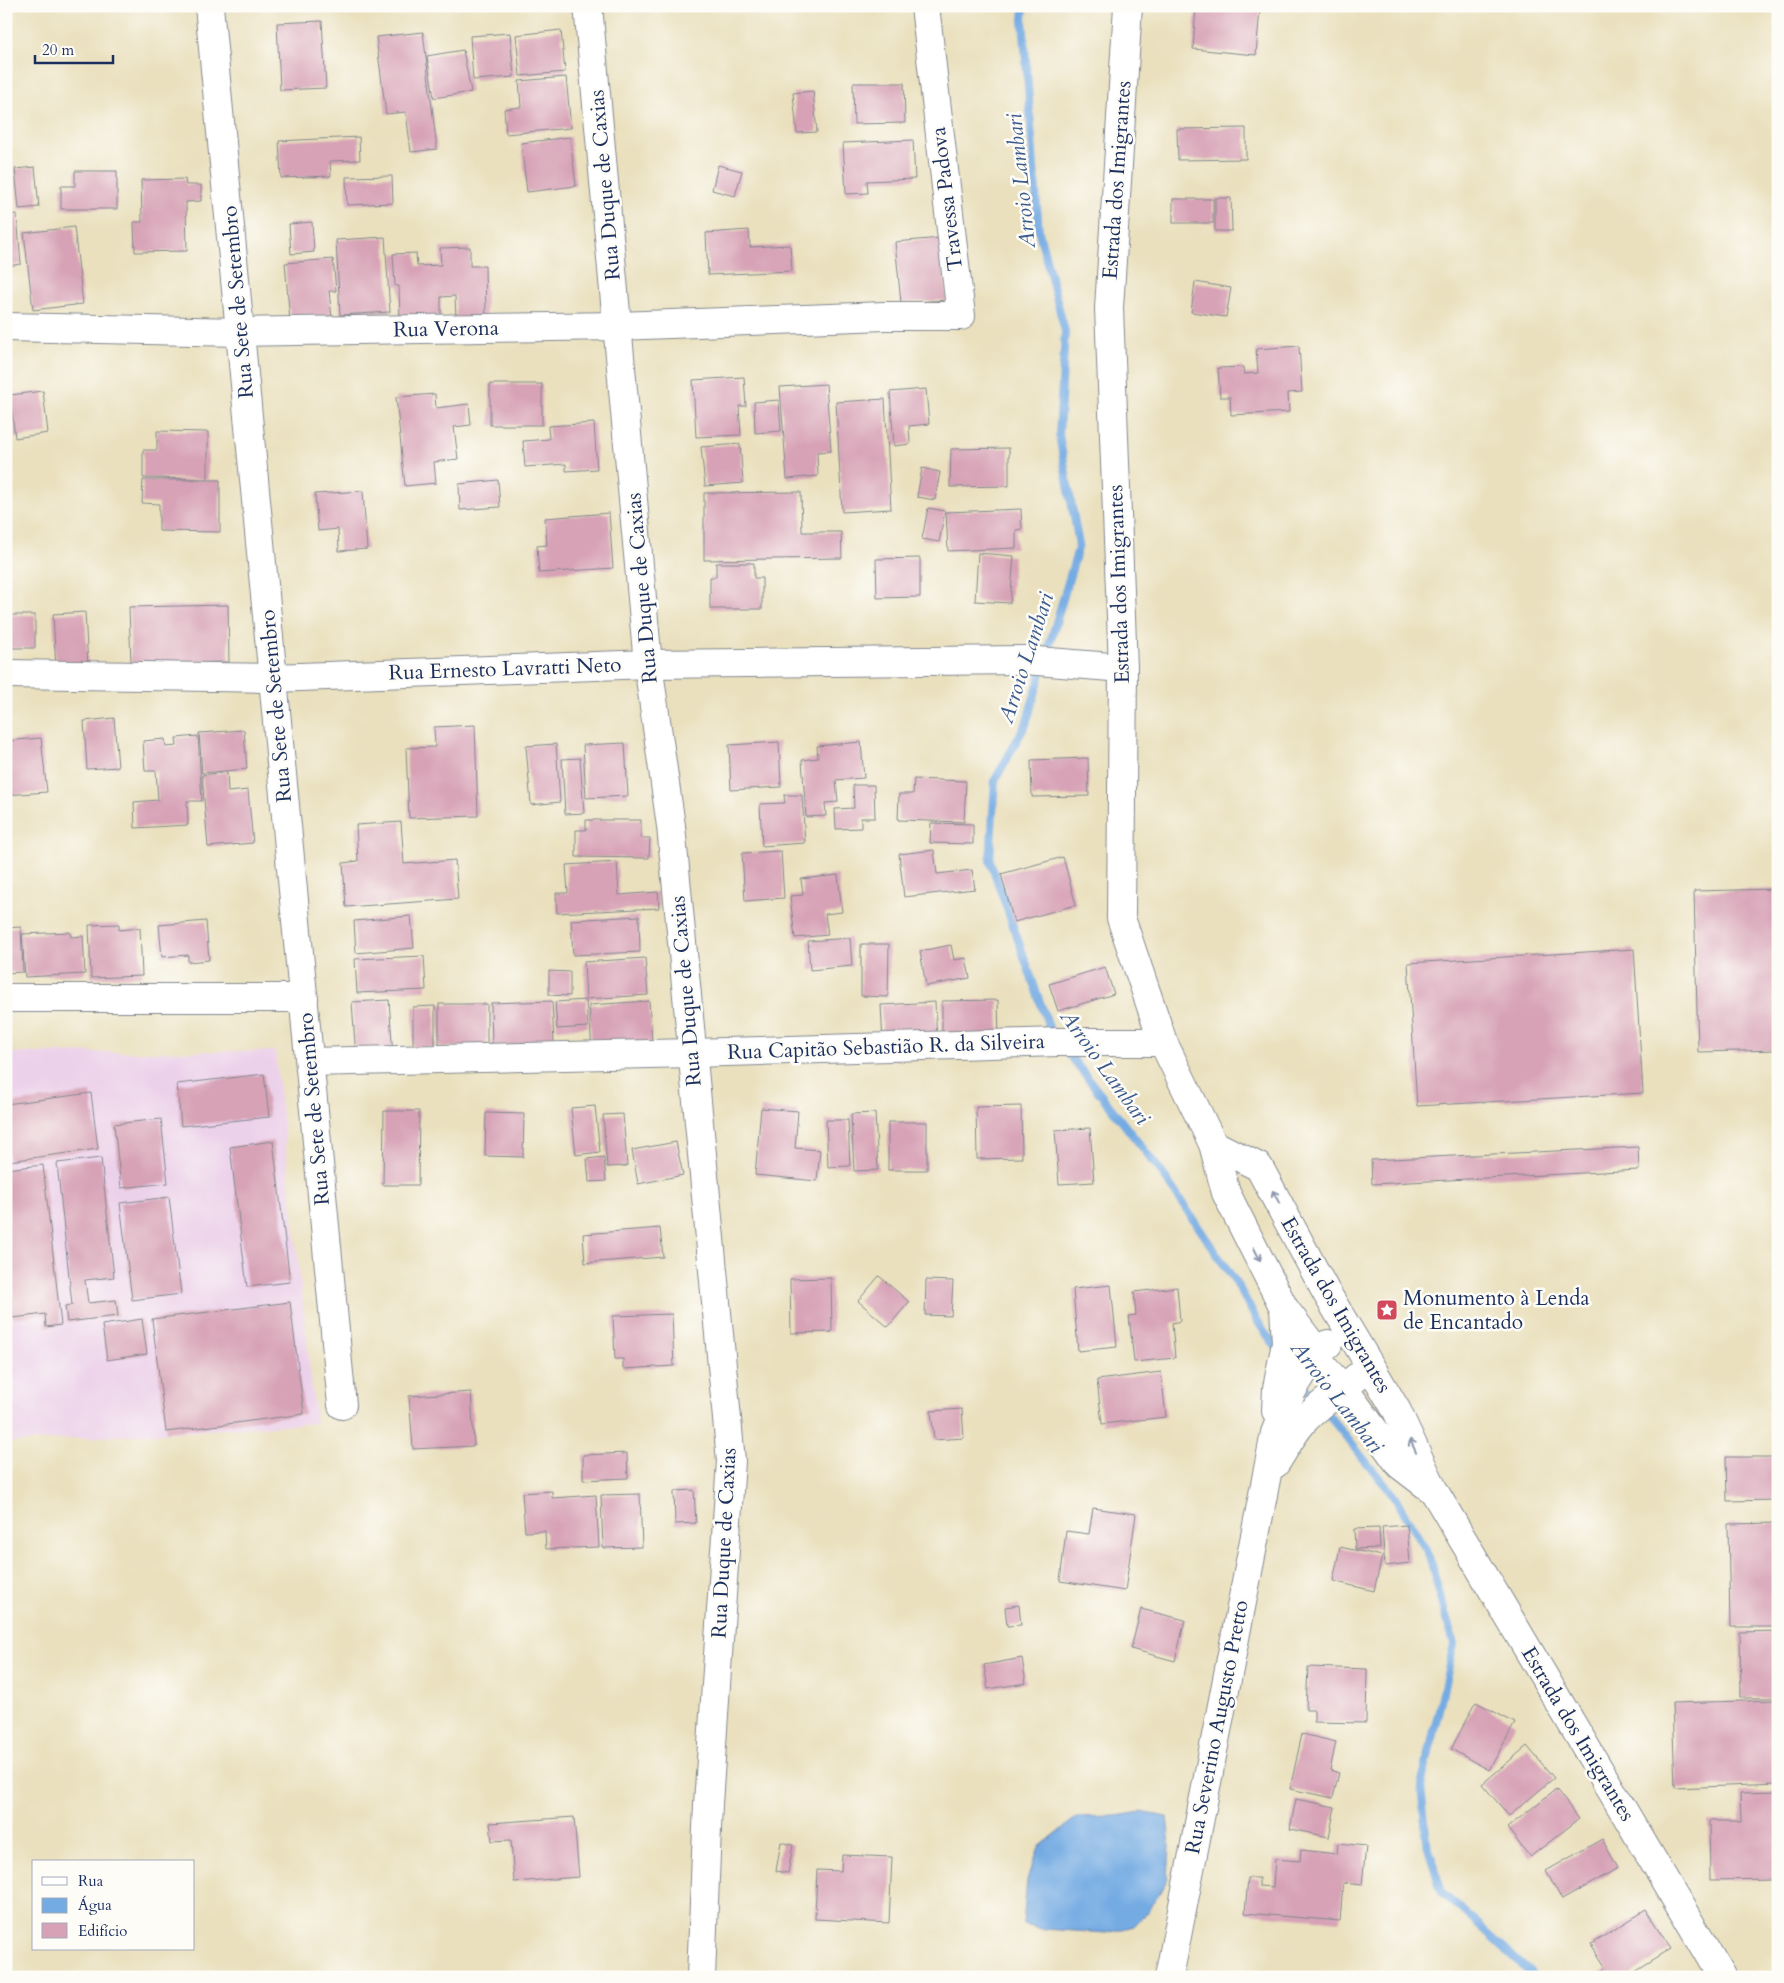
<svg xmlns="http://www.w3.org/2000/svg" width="1784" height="1983" viewBox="0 0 1784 1983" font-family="Cardo,serif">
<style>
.built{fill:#ecd1ea}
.water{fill:#75abe3;stroke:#486da0}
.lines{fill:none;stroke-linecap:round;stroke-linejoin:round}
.stream{stroke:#75abe3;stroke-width:8}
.building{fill:#d7a2b6}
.minor-casing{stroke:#82888e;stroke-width:30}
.minor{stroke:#fff;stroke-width:28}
.oneway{stroke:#8d97ae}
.labels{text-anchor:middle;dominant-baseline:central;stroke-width:5;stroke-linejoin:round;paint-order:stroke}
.street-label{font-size:21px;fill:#1b2f5e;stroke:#fdfcf7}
.poi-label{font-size:21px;fill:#1b2f5e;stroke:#fdfcf7;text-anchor:start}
.water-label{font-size:22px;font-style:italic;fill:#3a5a8d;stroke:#fdfcf7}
</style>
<rect width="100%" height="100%" fill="#fdfcf7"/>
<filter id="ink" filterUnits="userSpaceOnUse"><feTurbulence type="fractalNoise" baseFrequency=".02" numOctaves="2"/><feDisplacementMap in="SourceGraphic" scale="10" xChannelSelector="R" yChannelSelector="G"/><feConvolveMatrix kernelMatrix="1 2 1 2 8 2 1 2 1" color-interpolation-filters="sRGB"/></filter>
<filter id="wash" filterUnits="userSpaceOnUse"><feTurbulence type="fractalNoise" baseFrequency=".0096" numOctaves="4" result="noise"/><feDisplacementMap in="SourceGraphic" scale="20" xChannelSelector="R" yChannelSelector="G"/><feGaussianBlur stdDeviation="1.12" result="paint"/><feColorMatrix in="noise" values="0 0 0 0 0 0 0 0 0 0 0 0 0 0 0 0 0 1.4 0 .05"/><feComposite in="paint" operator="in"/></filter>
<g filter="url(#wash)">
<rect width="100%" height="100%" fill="#eae0be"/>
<polygon class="built" points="275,1051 316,1423 6,1443 6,1053"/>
<polygon class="water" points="1141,1812 1167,1817 1170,1846 1168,1878 1149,1911 1134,1926 1107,1933 1042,1929 1023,1925 1027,1880 1039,1847 1077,1817 1116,1816"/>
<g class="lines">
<g class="stream">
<polyline points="1024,6 1023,20 1039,232 1065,331 1059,435 1079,545 1026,724 995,780 990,861 1050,1030 1055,1037"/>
<polyline points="1064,1048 1160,1170 1237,1284 1257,1321 1278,1350"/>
<polyline points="1303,1384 1394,1496 1428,1553 1454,1644 1421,1787 1428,1849 1442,1892 1535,1977"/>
</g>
</g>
<g id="blocks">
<g class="building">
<polygon points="1196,6 1231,6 1260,9 1256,55 1193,49"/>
<polygon points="322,21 326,88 280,90 277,23"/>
<polygon points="561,30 565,72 520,76 516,35"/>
<polygon points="423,32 437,149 411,152 406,112 386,114 376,37"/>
<polygon points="510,33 514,77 473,80 470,36"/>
<polygon points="463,50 471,92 434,98 427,56"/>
<polygon points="566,77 571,128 506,134 504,109 521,107 519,81"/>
<polygon points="853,83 904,83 905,123 854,124"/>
<polygon points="813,91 817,132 797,133 793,93"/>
<polygon points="1246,128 1246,159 1178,160 1177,129"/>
<polygon points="359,137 360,160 330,161 331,176 281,178 279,141"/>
<polygon points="570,137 576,186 527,192 521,143"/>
<polygon points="913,140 915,179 867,181 868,193 846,194 843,143"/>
<polygon points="718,165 742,171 735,196 712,190"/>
<polygon points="35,167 39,207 19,209 15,169"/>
<polygon points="75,171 117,171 117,209 61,209 61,186 75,186"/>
<polygon points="392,176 393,203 347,205 346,177"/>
<polygon points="185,179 186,185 201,185 201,201 186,202 187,251 135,252 134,222 142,222 141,180"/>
<polygon points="1215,198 1231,198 1232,231 1215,231"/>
<rect x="1173" y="199" width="40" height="24"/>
<polygon points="17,214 21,264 6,266 6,215"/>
<polygon points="312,222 314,252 291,254 289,224"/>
<polygon points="74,227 83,304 33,310 24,233"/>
<polygon points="749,230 750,247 790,245 792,271 708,275 706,233"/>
<polygon points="385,237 390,312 340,315 336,240"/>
<polygon points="941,238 947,300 901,303 895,242"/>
<polygon points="470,247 470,266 485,266 486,318 456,319 455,296 441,297 441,318 400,320 399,286 395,286 393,254 416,253 417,266 441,265 440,248"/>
<polygon points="333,259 336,291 329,291 332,318 290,322 285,263"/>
<polygon points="1195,282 1231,288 1226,317 1191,312"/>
<polygon points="1299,346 1302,392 1288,393 1289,412 1231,415 1230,397 1220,397 1218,368 1243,367 1244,374 1258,373 1256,349"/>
<polygon points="744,377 746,406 739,406 741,435 696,437 693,380"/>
<rect x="490" y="384" width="52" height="41"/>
<polygon points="826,384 831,451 817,452 818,476 787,479 780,387"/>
<polygon points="926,389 929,424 909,426 910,444 894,446 890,392"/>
<polygon points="43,391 48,433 15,438 10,395"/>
<polygon points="435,394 436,408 469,404 471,425 454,427 458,459 434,462 436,483 405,486 396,397"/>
<polygon points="885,399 891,509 842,512 836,402"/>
<polygon points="779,400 781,431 755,433 754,402"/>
<polygon points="6,405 10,433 6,433"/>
<polygon points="594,423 597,469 566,471 566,464 525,467 523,441 549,439 548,426"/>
<polygon points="157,431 208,432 208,479 143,478 143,450 157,450"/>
<polygon points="740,444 743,483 705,486 701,447"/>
<polygon points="1009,448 1009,486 950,487 951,449"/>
<polygon points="922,468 940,472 935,500 917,497"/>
<polygon points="143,480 220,480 220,532 159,531 159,504 142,503"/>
<polygon points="498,480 500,507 460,510 459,484"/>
<polygon points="363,491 367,549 339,551 338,529 318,531 315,494"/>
<polygon points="801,492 802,532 841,532 842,558 704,560 704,493"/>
<polygon points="928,508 945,511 939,542 922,539"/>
<polygon points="1021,509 1022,529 1016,530 1016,548 948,551 946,512"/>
<polygon points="609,513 613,568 539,573 537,546 547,545 545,518"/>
<polygon points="978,553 1014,556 1010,603 975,601"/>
<polygon points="920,558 920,597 877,598 876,559"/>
<polygon points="716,563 754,563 754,578 762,578 762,609 710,609 710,577 716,577"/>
<polygon points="228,605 229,662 131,664 129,607"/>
<polygon points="85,612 88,667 56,669 53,614"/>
<rect x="6" y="615" width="29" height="33"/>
<polygon points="114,718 118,767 87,769 84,721"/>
<polygon points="475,725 478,816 409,818 406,748 435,747 434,727"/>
<polygon points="244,730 247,769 202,773 199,733"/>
<polygon points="198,736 202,801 187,801 188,825 135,828 134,802 158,800 156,771 145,771 143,741 165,739 166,747 177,746 176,738"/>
<polygon points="41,738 47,792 6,795 6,741"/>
<polygon points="779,742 781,787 731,790 729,745"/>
<polygon points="861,742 864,778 836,780 838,802 825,803 826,816 806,817 802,760 818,758 817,746"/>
<polygon points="625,743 628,796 586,798 583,745"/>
<polygon points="556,744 560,802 531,805 526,746"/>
<polygon points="580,758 584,813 565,814 562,759"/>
<polygon points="1088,758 1089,796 1032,797 1031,760"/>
<polygon points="227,772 228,792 248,790 253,843 208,847 202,775"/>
<polygon points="914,779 966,781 964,822 898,820 899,794 913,794"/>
<polygon points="853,785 874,785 875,818 861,818 861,828 836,829 835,809 854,808"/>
<polygon points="784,795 802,795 805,843 762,846 760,804 785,803"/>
<polygon points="586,820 641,820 641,838 650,838 649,858 576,857 576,830 586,830"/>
<polygon points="401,822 404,864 455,860 458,899 346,907 343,863 358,861 356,825"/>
<polygon points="931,823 973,824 973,844 930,843"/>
<polygon points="934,850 937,874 972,870 975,889 904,897 899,854"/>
<polygon points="781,851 784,898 745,901 742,853"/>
<polygon points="1063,857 1076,905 1014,922 1001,874"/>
<polygon points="617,862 619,895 658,892 659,908 557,913 556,893 568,893 566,865"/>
<polygon points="838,875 842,912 825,914 828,935 795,938 790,896 803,895 801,879"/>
<polygon points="1778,889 1778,1050 1698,1052 1694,891"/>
<polygon points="411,916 414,948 356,953 354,921"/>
<polygon points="639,916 640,952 573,955 571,920"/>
<polygon points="206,921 209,960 188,962 188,955 162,957 159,925"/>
<polygon points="119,924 119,930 140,928 142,976 91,978 89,925"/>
<polygon points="21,927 23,972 6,973 6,928"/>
<polygon points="70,932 71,937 83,936 85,974 25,977 22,934"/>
<polygon points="850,938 852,966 810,970 808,941"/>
<polygon points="861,944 889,944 888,997 861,996"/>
<polygon points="951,945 954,960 966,958 970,978 926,986 920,951"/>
<polygon points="1634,949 1643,1093 1417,1106 1408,963"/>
<polygon points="424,956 426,990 357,993 355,959"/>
<polygon points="645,958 648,995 586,999 584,962"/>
<polygon points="1105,967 1114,994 1058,1011 1049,984"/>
<polygon points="549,971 570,972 570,996 549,995"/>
<polygon points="389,1000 393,1055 356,1058 352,1002"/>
<polygon points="586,1000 588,1027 557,1029 555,1002"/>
<polygon points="998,1000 999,1039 942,1040 942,1001"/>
<polygon points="552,1001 554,1044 492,1047 491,1003"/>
<polygon points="649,1001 652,1042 592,1053 589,1005"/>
<polygon points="935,1002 937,1040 883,1043 881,1005"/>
<rect x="439" y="1004" width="48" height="43"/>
<polygon points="435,1006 435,1047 413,1047 413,1007"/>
<polygon points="264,1074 269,1117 181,1126 177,1084"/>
<polygon points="91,1093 98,1149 9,1161 6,1139 6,1104"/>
<polygon points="595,1106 600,1152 576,1155 571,1108"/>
<polygon points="1021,1106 1022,1158 977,1159 976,1107"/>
<polygon points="761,1108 798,1111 795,1148 820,1150 817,1181 755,1175"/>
<polygon points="384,1111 419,1111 418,1185 383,1185"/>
<polygon points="486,1113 524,1114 523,1157 485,1156"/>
<polygon points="875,1113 878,1170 854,1171 851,1114"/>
<polygon points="623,1114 627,1166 607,1167 603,1115"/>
<polygon points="161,1119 168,1183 121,1188 114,1124"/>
<polygon points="826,1120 848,1120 850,1166 828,1167"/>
<rect x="888" y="1122" width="39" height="48"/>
<polygon points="1090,1128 1094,1182 1059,1184 1055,1130"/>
<polygon points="273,1141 290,1282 247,1287 230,1147"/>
<polygon points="676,1142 683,1175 638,1184 632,1150"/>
<polygon points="1638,1147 1639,1170 1372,1184 1371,1160"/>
<polygon points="604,1157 606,1181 589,1182 587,1159"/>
<polygon points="101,1158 114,1277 85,1280 88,1303 116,1300 118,1316 67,1322 65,1306 72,1305 57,1163"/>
<polygon points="43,1165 61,1325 46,1327 45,1314 13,1318 6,1257 6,1169"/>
<polygon points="169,1197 181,1294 132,1300 120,1203"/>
<polygon points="660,1228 663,1257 585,1263 583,1234"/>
<polygon points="879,1276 909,1302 888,1327 858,1301"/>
<polygon points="831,1278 832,1332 791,1333 790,1279"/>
<polygon points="926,1280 953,1281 951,1316 925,1315"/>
<polygon points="1111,1285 1117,1347 1078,1351 1073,1289"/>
<polygon points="1177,1287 1180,1321 1172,1323 1175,1358 1134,1362 1129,1316 1136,1315 1134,1292"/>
<polygon points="290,1302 304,1414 166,1432 152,1319"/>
<polygon points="672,1314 674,1366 623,1369 623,1359 615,1359 613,1316"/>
<polygon points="142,1319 147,1354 107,1360 102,1325"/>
<polygon points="1161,1372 1166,1417 1102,1424 1097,1380"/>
<polygon points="471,1392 474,1446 413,1449 409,1396"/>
<polygon points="962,1409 964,1438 934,1440 931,1411"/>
<polygon points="627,1453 628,1478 583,1480 583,1455"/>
<polygon points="1726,1457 1778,1457 1778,1500 1727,1501"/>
<polygon points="694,1490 696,1523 675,1524 674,1491"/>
<polygon points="552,1491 552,1498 596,1495 599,1547 546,1549 545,1531 525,1532 522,1493"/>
<polygon points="640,1494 642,1547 603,1548 601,1495"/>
<polygon points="1093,1508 1136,1514 1125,1591 1060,1581 1066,1531 1089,1534"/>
<polygon points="1778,1523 1778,1627 1730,1627 1728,1524"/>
<polygon points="1407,1525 1410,1563 1385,1566 1382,1527"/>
<polygon points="1379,1528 1380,1548 1355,1549 1354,1529"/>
<polygon points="1340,1547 1382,1556 1374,1591 1333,1581"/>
<polygon points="1019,1605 1021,1625 1007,1626 1005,1607"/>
<polygon points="1141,1609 1185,1620 1175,1661 1131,1649"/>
<polygon points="1778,1631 1778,1698 1741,1698 1740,1632"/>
<polygon points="1022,1658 1026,1683 988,1689 984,1665"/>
<polygon points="1308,1667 1367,1669 1366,1723 1314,1722 1314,1710 1306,1710"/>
<polygon points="1778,1700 1778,1784 1675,1788 1672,1703"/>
<polygon points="1476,1702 1515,1723 1489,1770 1451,1749"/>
<polygon points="1302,1734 1336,1742 1330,1770 1339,1773 1333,1798 1290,1789"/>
<polygon points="1527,1746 1554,1778 1509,1816 1482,1784"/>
<polygon points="1556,1789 1579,1819 1530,1857 1507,1828"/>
<polygon points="1778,1792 1778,1879 1710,1880 1709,1821 1741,1821 1740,1793"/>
<polygon points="1296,1799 1335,1807 1329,1837 1290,1829"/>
<polygon points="574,1817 579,1877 514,1882 511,1840 492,1841 490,1823"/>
<polygon points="1602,1839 1618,1868 1562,1900 1546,1871"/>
<polygon points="781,1842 793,1845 788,1873 776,1871"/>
<polygon points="1338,1843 1366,1846 1362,1885 1343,1883 1340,1921 1245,1913 1248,1878 1259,1878 1259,1886 1273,1887 1275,1859 1300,1861 1301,1850 1337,1854"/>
<polygon points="842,1855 892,1857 889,1923 815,1919 817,1870 841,1871"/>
<polygon points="1646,1910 1671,1949 1626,1977 1591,1977 1606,1968 1591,1944"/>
<rect x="1258" y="1973" width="42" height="4"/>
</g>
</g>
</g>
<g filter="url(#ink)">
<use href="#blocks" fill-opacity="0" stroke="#82888e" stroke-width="1"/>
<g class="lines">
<g class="minor-casing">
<g id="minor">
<polyline points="209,6 342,1405"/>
<polyline points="588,6 648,664 671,826 731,1461 708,1804 701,1977"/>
<polyline points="1128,6 1109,308 1123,668 1121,918 1163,1042 1213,1144 1226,1193 1284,1308 1315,1349 1324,1368 1344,1389 1400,1465 1434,1491"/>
<polyline points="6,327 240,332 618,326 885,316 961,316 925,6"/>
<polyline points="6,674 273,678 648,664 1025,660 1123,668"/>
<polyline points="6,998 304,998"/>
<polyline points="310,1062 692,1053 1059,1042 1163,1042"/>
<polyline points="1213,1144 1259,1167 1326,1292 1397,1411 1434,1491 1722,1977"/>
<polyline points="1276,1411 1277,1388 1286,1343 1284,1308"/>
<path d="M1275,1464C1284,1451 1292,1434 1303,1422C1319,1404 1340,1392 1357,1377"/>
<polyline points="1169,1977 1275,1433 1292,1391 1311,1360 1315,1349 1328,1344"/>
</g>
</g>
<use href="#minor" class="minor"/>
</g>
<defs><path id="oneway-shaft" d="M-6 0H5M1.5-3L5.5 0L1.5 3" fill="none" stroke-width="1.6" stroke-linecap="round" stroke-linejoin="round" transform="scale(1.25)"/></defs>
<g class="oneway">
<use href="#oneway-shaft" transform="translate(1276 1197) rotate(-118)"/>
<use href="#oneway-shaft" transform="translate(1257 1254) rotate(63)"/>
<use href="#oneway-shaft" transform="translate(1413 1446) rotate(-115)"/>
</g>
</g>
<defs>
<g id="sight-square" transform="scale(1.125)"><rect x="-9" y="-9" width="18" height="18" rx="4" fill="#d1495b" stroke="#fdfcf7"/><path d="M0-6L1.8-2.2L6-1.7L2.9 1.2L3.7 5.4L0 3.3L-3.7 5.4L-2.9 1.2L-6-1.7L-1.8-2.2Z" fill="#fff"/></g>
</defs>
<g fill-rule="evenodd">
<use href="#sight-square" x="1387" y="1310"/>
</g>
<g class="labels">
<g class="street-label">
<text transform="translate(1117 180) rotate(-86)">Estrada dos Imigrantes</text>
<text transform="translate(605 185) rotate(-95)">Rua Duque de Caxias</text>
<text transform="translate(947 199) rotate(-97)">Travessa Padova</text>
<text transform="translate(238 302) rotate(-95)">Rua Sete de Setembro</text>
<text transform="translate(446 329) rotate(-1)">Rua Verona</text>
<text transform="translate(1119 584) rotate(-92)">Estrada dos Imigrantes</text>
<text transform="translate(642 588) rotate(-95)">Rua Duque de Caxias</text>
<text transform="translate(505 669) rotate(-2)">Rua Ernesto Lavratti Neto</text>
<text transform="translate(276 706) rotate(-95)">Rua Sete de Setembro</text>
<text transform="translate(686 991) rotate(-95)">Rua Duque de Caxias</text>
<text transform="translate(886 1047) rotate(-2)">Rua Capitão Sebastião R. da Silveira</text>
<text transform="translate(314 1109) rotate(-95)">Rua Sete de Setembro</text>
<text transform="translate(1336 1305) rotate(60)">Estrada dos Imigrantes</text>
<text transform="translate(724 1543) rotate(-87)">Rua Duque de Caxias</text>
<text transform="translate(1217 1727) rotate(-79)">Rua Severino Augusto Pretto</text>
<text transform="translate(1578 1734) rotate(59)">Estrada dos Imigrantes</text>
</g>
<g class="poi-label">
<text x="1403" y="1298">Monumento à Lenda<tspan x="1403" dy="24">de Encantado</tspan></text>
</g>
<g class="water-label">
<text transform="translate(1021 181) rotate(-96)">Arroio Lambari</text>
<text transform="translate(1026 658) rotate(-72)">Arroio Lambari</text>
<text transform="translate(1105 1067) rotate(54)">Arroio Lambari</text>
<text transform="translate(1337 1397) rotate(52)">Arroio Lambari</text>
</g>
</g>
<rect width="1784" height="1983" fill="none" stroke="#fdfcf7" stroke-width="25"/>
<rect x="32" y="1860" width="162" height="90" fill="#fdfcf7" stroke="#a3aaba"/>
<rect x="42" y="1877" width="25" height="8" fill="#ffffff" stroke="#a3aaba"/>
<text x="78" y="1886" font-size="15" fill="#1b2f5e">Rua</text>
<rect x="42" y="1898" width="25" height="15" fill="#75abe3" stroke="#a3aaba"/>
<text x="78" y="1910" font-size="15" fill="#1b2f5e">Água</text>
<rect x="42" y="1923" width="25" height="15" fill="#d7a2b6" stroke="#a3aaba"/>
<text x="78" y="1936" font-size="15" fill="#1b2f5e">Edifício</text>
<path d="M35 55v8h78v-8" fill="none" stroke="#1b2f5e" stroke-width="2.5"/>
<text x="42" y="55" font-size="15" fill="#1b2f5e" stroke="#fdfcf7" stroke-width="4" paint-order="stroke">20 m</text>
</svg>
